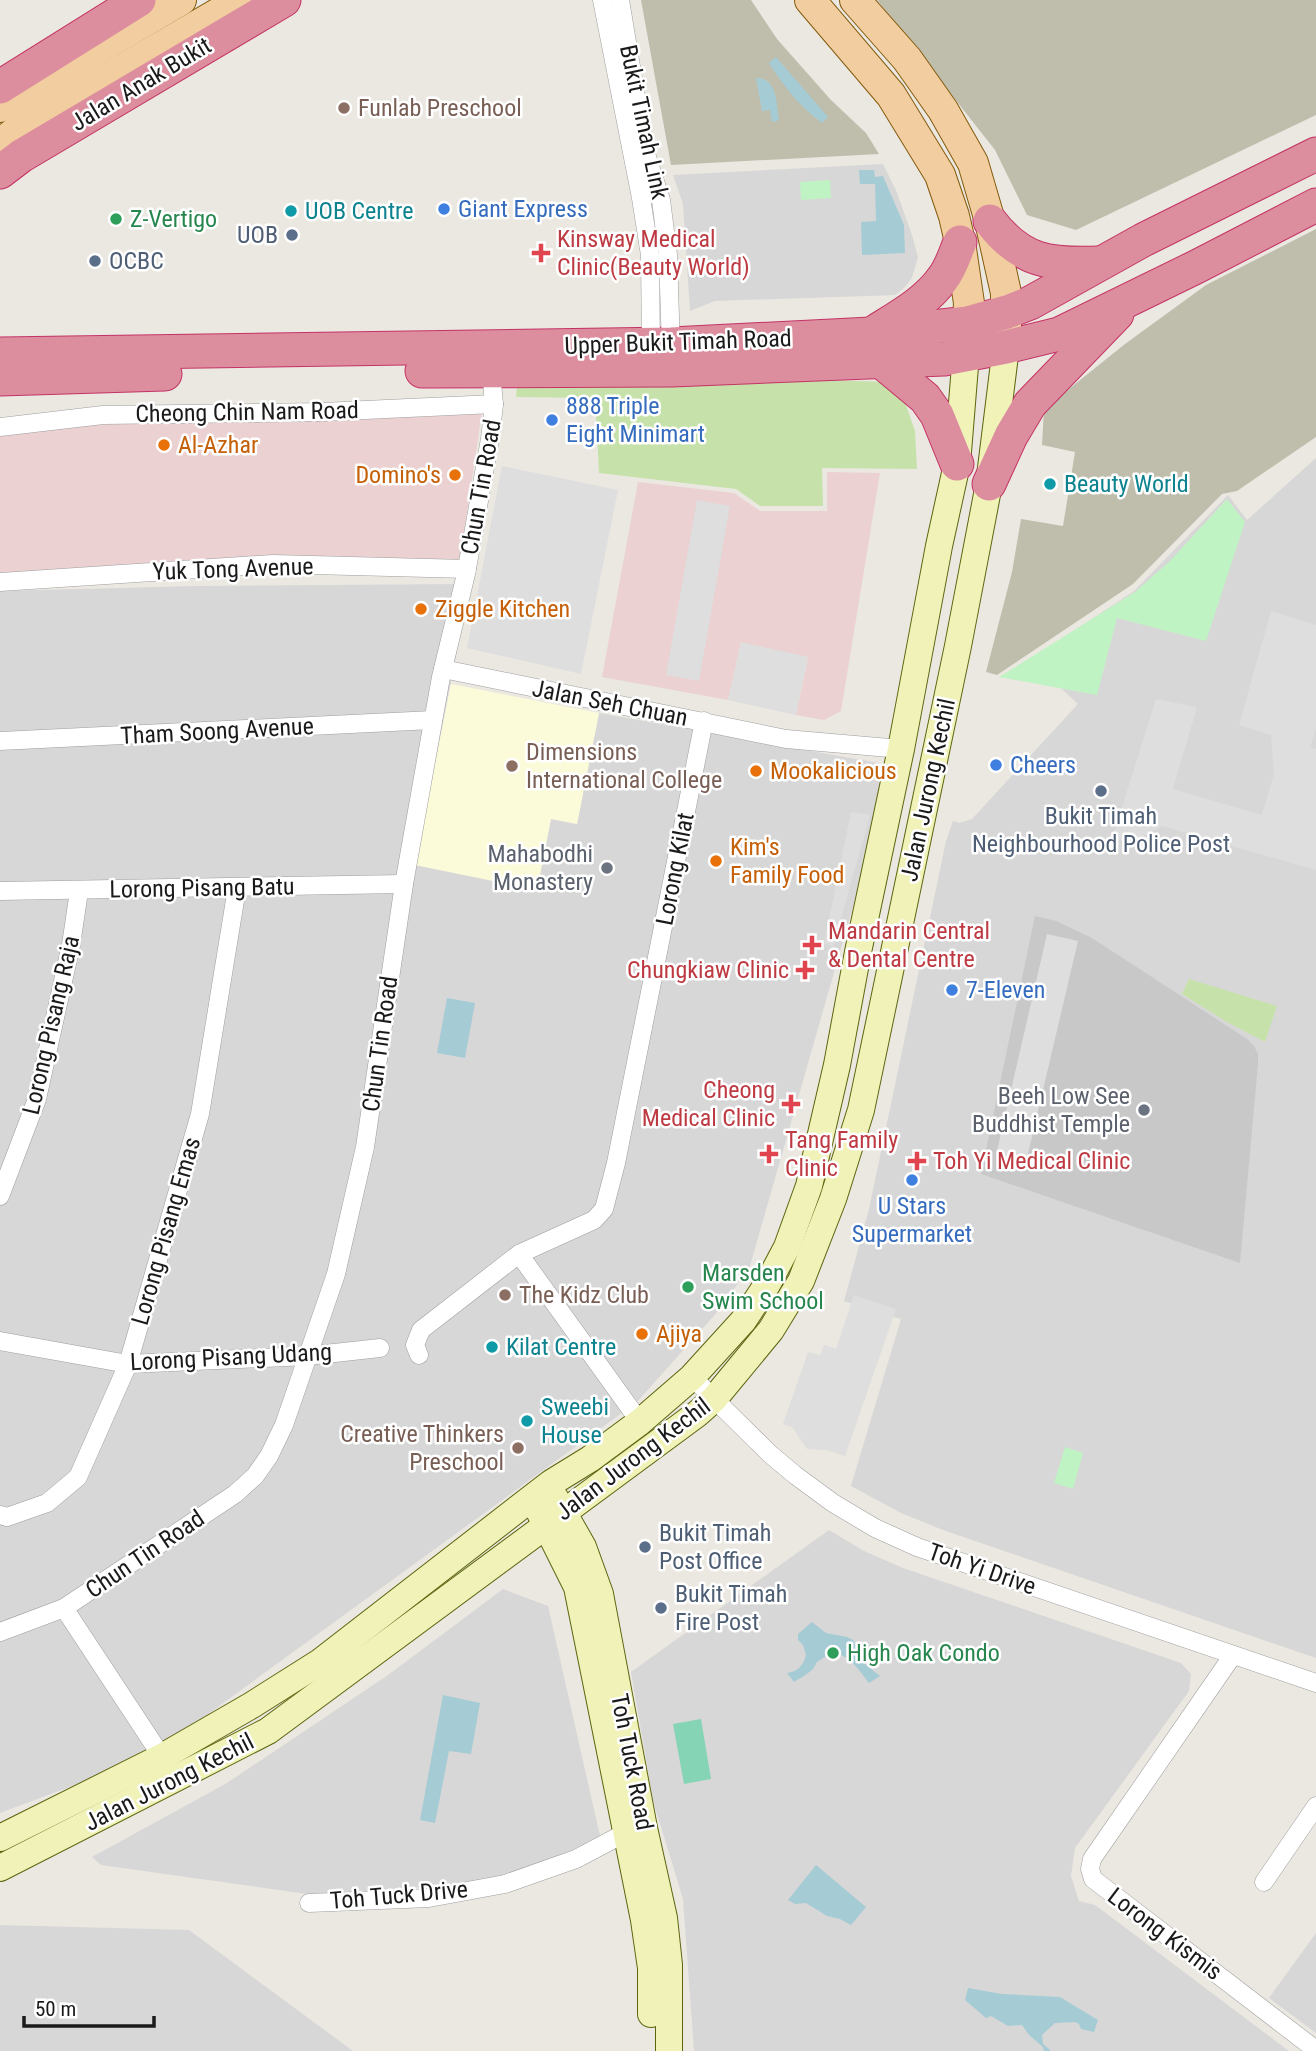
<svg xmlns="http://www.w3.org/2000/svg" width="1316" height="2051" viewBox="0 0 1316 2051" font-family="'Roboto Condensed',sans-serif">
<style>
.residential{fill:#d8d7d7}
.commercial{fill:#ebd1d1}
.education{fill:#fbfbda}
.religious{fill:#c8c8c8}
.construction{fill:#bfbead}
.grass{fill:#c6e2aa}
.park{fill:#c0f3c3}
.pitch{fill:#85d4b5}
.parking{fill:#dedede}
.water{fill:#a5cbd5}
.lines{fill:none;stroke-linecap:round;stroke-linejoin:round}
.street-casing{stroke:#9e9e9e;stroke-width:19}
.secondary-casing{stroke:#5c650e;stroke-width:28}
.primary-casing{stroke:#835b0d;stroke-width:32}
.highway-casing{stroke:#c43366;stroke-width:35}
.street{stroke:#fff;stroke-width:18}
.secondary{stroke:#f0f2b8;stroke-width:26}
.primary{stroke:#f2cd9f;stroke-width:30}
.highway{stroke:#dc8e9e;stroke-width:33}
.education-dot{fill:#8d6e63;stroke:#fff;stroke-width:2.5}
.shop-dot{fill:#3f7fe0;stroke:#fff;stroke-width:2.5}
.culture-dot{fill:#0f9aa8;stroke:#fff;stroke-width:2.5}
.leisure-dot{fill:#2e9e5b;stroke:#fff;stroke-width:2.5}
.service-dot{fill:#5c6f8a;stroke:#fff;stroke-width:2.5}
.health-dot{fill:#e0444e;stroke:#fff;stroke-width:2.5}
.food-dot{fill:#e8710a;stroke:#fff;stroke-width:2.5}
.worship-dot{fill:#6b7280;stroke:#fff;stroke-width:2.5}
.labels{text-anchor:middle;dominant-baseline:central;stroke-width:5;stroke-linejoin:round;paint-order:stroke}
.street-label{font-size:24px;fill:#1a1a1a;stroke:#fff}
.education-label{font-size:24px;fill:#785e54;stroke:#fff;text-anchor:start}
.shop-label{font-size:24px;fill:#366cbe;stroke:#fff;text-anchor:start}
.culture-label{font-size:24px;fill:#0d838f;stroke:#fff;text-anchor:start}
.leisure-label{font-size:24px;fill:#27864d;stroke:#fff;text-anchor:start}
.service-label{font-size:24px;fill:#4e5e75;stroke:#fff;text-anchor:start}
.health-label{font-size:24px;fill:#be3a42;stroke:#fff;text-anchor:start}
.food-label{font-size:24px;fill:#c56008;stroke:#fff;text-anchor:start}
.worship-label{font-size:24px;fill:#5b616d;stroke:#fff;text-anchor:end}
</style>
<rect width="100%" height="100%" fill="#ebe8e1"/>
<g class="residential">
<polygon points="883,164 896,190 912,235 918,257 912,278 904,288 895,295 715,301 690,311 683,204 673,175"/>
<polygon points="1316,458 1316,1658 943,1530 901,1513 851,1486 901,1319 844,1301 869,1209 946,841 953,821 959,823 972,819 1078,704 1030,660 1134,591 1228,495 1247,520"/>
<polygon points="470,584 415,865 537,889 551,819 577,824 599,713 878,763 890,777 750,1266 720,1309 637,1402 149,1757 0,1813 0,591 198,586"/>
<polygon points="829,1530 864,1551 903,1568 1181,1663 1191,1674 1189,1691 1075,1848 1071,1876 1079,1901 1095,1905 1289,2051 694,2051 683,1899 653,1801 631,1672"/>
<polygon points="503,1589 548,1606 600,1836 547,1862 480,1881 424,1887 314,1895 101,1865 92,1857 227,1783 388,1675"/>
<polygon points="0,1925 189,1930 353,2051 0,2051"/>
<polygon points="1316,1933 1316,2033 1269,1998"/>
</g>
<g class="commercial">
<polygon points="482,412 458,572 0,573 0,432 103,419"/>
<polygon points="827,472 880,473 841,711 824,720 796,715 808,657 741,643 728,700 602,677 638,482 734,493 760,511 827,511"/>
</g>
<polygon class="education" points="451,684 599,713 577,824 551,819 537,890 415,865"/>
<polygon class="religious" points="1035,916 1056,921 1092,938 1247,1039 1254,1046 1258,1054 1258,1064 1240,1263 981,1174"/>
<g class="construction">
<polygon points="641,0 751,0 777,39 831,100 866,133 879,154 671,165"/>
<polygon points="877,0 1316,0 1316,115 1076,230 1027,215 995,150"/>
<polygon points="1316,229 1316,437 1237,491 1222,494 1133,584 997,675 986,672 1012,572 1021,519 1063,526 1075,452 1042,445 1044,409 1125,344 1206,285"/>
</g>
<g class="grass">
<polygon points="540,371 888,382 906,405 915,431 917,469 822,468 823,506 760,506 736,489 599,473 595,398 516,397 517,384"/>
<polygon points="1189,979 1277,1006 1265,1042 1227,1022 1182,994"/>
</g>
<g class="park">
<polygon points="830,180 831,198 801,200 800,182"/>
<polygon points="1227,499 1245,522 1206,641 1117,618 1097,695 999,677 1135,592 1170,561"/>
<polygon points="1065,1447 1083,1453 1073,1489 1054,1483"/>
</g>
<polygon class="pitch" points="701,1719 711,1779 684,1784 673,1724"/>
<g class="parking">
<polygon points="502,466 618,490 581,674 467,648"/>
<polygon points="697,500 730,506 699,681 666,675"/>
<polygon points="1271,611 1316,625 1316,728 1310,747 1316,749 1316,870 1162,826 1132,842 1112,839 1156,699 1197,707 1173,789 1262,815 1274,774 1271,735 1239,725"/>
<polygon points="741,642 808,657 796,715 728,700"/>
<polygon points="851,812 870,815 833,947 824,943"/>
<polygon points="1047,934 1078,941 1026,1162 996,1155"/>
<polygon points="854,1295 896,1309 845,1456 827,1450 807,1449 792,1427 783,1424 808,1352 820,1355 824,1345 836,1349"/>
</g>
<g class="water">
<path d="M776,57L828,117L822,123C799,106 784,87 769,63Z"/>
<path d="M756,78C778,78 776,104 779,120L772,122L770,110L762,111Z"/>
<polygon points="859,170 874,170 875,177 883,176 904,225 905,253 862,255 861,222 876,221 875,184 860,184"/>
<polygon points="447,998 475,1003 465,1058 437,1053"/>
<path d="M812,1622L826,1633L847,1637L853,1640L866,1665L880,1676L869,1683C857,1667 842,1643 820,1660C812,1666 819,1661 813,1669C808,1674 800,1678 794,1682L787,1673C797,1672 804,1665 806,1655L803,1645L798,1640V1634Z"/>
<polygon points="443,1695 480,1703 471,1754 449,1751 435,1823 420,1820"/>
<polygon points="816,1865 866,1907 851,1925 840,1919 827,1916 806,1903 795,1904 788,1900"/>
<polygon points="968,1988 1002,1994 1060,1997 1098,2020 1094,2032 1081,2029 1079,2024 1075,2022 1055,2023 1042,2035 1043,2044 1051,2051 1044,2051 1043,2047 1029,2035 1022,2025 1008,2026 991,2016 986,2018 965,2000"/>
</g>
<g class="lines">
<g class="street-casing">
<g id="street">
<polyline points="602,0 641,198 650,255 651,349"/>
<polyline points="620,0 645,151 661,200 668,255 671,349"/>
<polyline points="0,427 103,415 322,412 494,404"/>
<polyline points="0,582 273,564 467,569"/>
<polyline points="443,669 786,739 901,749"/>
<polyline points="0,741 433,720"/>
<polyline points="0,891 404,884"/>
<polyline points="0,1196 37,1099 71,945 79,891"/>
<polyline points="519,1254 640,1422"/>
<polyline points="0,1341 128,1364 307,1356 380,1348"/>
<polyline points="419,1355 415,1345 421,1330 519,1254 594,1220 604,1209 616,1163 704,721"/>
<polyline points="692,1377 770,1454 795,1475 833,1503 875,1528 917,1547 1316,1683"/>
<polyline points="0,1515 7,1517 47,1503 78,1477 128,1364 200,1114 237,888"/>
<polyline points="64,1608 162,1757"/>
<polyline points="0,1632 64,1608 235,1494 255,1476 269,1456 284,1425 336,1274 365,1147 404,884 441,677 466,574 490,439 494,404 491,371"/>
<polyline points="1233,1655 1092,1859 1090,1869 1093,1879 1316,2050"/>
<polyline points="1264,1882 1316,1806"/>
<polyline points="309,1903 429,1898 505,1884 576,1859 625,1833 634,1831"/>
</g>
</g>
<g class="secondary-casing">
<g id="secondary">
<polyline points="554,1496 583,1547 600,1594 644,1828 664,1918 669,1965 669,2051"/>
<polyline points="538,1509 577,1587 644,1920 651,1968 651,2014"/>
<polyline points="0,1838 162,1757 252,1705 320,1662 551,1483 590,1459 640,1422 692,1377 743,1321 768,1283 787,1247 809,1186 837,1065 858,952 901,749 939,546 957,464 966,354"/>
<polyline points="0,1868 268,1731 697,1414 714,1399 771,1330 801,1281 833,1199 861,1110 958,646 989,484 1006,347"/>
</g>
</g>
<g class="primary-casing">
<g id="primary">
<polyline points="810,0 891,95 940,175 954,216 960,242 969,303 967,346"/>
<polyline points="855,0 907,59 943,110 973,163 990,221 1006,293 1006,336"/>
<polyline points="0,107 181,0"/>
<polyline points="0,144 18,130 241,0"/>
</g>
</g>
<g class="highway-casing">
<g id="highway">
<polyline points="0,87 139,0"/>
<polyline points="0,172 21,156 284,0"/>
<path d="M990,221C1021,262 1050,265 1099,263"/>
<path d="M876,331C900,316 927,301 943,278C951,268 955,254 960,242"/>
<polyline points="0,354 671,344 871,334 968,323 1007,312 1030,303 1143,240 1316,154"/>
<polyline points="883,363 925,398 937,415 957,464"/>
<polyline points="422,371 672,370 944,359 1006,347 1059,334 1196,267 1316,205"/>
<polyline points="0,379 165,374"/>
<polyline points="989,484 1011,436 1030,404 1117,314"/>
</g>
</g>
<use href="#street" class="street"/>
<use href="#secondary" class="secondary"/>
<use href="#primary" class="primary"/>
<use href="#highway" class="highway"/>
</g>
<g class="education-dot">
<circle cx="344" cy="108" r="7"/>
<circle cx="512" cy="766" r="7"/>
<circle cx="505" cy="1295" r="7"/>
<circle cx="518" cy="1448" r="7"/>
</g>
<g class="shop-dot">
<circle cx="444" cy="209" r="7"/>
<circle cx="552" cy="420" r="7"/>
<circle cx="996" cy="765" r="7"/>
<circle cx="952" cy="990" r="7"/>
<circle cx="912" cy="1180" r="7"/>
</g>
<g class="culture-dot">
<circle cx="291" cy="211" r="7"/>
<circle cx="1050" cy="484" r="7"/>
<circle cx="492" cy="1347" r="7"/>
<circle cx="527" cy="1421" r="7"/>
</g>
<g class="leisure-dot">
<circle cx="116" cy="219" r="7"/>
<circle cx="688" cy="1287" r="7"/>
<circle cx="833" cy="1653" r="7"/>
</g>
<g class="service-dot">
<circle cx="292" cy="235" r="7"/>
<circle cx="95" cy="261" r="7"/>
<circle cx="1101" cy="791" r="7"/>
<circle cx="645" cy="1547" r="7"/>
<circle cx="661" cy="1608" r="7"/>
</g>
<g class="health-dot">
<path d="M537.5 242.5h7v7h7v7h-7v7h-7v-7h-7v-7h7z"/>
<path d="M808.5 934.5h7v7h7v7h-7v7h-7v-7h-7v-7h7z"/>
<path d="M801.5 959.5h7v7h7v7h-7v7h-7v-7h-7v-7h7z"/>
<path d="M787.5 1093.5h7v7h7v7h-7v7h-7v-7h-7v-7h7z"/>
<path d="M765.5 1143.5h7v7h7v7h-7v7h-7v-7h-7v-7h7z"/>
<path d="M913.5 1150.5h7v7h7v7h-7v7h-7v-7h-7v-7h7z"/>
</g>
<g class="food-dot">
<circle cx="164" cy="445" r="7"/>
<circle cx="455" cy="475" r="7"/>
<circle cx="421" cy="609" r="7"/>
<circle cx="756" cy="771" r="7"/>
<circle cx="716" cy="861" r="7"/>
<circle cx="642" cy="1334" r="7"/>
</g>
<g class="worship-dot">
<circle cx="607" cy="868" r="7"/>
<circle cx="1144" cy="1110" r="7"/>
</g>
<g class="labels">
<g class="street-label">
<text transform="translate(141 84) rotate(-31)">Jalan Anak Bukit</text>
<text transform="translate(644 122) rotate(78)">Bukit Timah Link</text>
<text transform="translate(678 342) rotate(-2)">Upper Bukit Timah Road</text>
<text transform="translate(247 412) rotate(-1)">Cheong Chin Nam Road</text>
<text transform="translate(481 487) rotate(-80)">Chun Tin Road</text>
<text transform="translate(233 569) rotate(-2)">Yuk Tong Avenue</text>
<text transform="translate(610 703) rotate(11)">Jalan Seh Chuan</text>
<text transform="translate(217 731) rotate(-3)">Tham Soong Avenue</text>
<text transform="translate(928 790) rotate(-78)">Jalan Jurong Kechil</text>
<text transform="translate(675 869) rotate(-79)">Lorong Kilat</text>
<text transform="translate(202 888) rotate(-1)">Lorong Pisang Batu</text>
<text transform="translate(51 1025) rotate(-77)">Lorong Pisang Raja</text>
<text transform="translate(380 1044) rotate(-82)">Chun Tin Road</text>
<text transform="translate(166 1231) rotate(-74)">Lorong Pisang Emas</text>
<text transform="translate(231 1357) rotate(-3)">Lorong Pisang Udang</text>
<text transform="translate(633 1459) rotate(-37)">Jalan Jurong Kechil</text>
<text transform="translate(145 1554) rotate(-34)">Chun Tin Road</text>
<text transform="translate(982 1569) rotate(19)">Toh Yi Drive</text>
<text transform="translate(632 1762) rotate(79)">Toh Tuck Road</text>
<text transform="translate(169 1782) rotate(-27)">Jalan Jurong Kechil</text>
<text transform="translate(399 1895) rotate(-5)">Toh Tuck Drive</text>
<text transform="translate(1165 1934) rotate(37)">Lorong Kismis</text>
</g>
<g class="education-label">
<text x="358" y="108">Funlab Preschool</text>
<text x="526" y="752">Dimensions<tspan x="526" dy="28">International College</tspan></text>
<text x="519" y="1295">The Kidz Club</text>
<text x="504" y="1434" text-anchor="end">Creative Thinkers<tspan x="504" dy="28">Preschool</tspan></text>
</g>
<g class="shop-label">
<text x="458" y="209">Giant Express</text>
<text x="566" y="406">888 Triple<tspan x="566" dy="28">Eight Minimart</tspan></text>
<text x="1010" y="765">Cheers</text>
<text x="966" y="990">7-Eleven</text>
<text x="912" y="1206" text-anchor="middle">U Stars<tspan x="912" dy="28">Supermarket</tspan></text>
</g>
<g class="culture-label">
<text x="305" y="211">UOB Centre</text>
<text x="1064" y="484">Beauty World</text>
<text x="506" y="1347">Kilat Centre</text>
<text x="541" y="1407">Sweebi<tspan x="541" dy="28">House</tspan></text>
</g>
<g class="leisure-label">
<text x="130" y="219">Z-Vertigo</text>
<text x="702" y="1273">Marsden<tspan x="702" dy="28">Swim School</tspan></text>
<text x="847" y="1653">High Oak Condo</text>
</g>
<g class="service-label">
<text x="278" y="235" text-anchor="end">UOB</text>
<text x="109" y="261">OCBC</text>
<text x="1101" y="816" text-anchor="middle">Bukit Timah<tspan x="1101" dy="28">Neighbourhood Police Post</tspan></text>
<text x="659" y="1533">Bukit Timah<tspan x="659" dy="28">Post Office</tspan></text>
<text x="675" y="1594">Bukit Timah<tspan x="675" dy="28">Fire Post</tspan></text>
</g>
<g class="health-label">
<text x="557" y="239">Kinsway Medical<tspan x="557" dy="28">Clinic(Beauty World)</tspan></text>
<text x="828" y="931">Mandarin Central<tspan x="828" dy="28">&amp; Dental Centre</tspan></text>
<text x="789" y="970" text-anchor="end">Chungkiaw Clinic</text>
<text x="775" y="1090" text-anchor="end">Cheong<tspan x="775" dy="28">Medical Clinic</tspan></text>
<text x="785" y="1140">Tang Family<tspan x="785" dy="28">Clinic</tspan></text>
<text x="933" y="1161">Toh Yi Medical Clinic</text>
</g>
<g class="food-label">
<text x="178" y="445">Al-Azhar</text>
<text x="441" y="475" text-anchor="end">Domino's</text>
<text x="435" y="609">Ziggle Kitchen</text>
<text x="770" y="771">Mookalicious</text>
<text x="730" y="847">Kim's<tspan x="730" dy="28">Family Food</tspan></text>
<text x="656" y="1334">Ajiya</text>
</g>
<g class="worship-label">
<text x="593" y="854">Mahabodhi<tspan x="593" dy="28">Monastery</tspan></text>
<text x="1130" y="1096">Beeh Low See<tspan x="1130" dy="28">Buddhist Temple</tspan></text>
</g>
</g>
<path d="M24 2016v10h130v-10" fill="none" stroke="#1a1a1a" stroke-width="3.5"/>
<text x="35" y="2016" font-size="21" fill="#1a1a1a" stroke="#ffffff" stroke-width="5" paint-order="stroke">50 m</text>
</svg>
